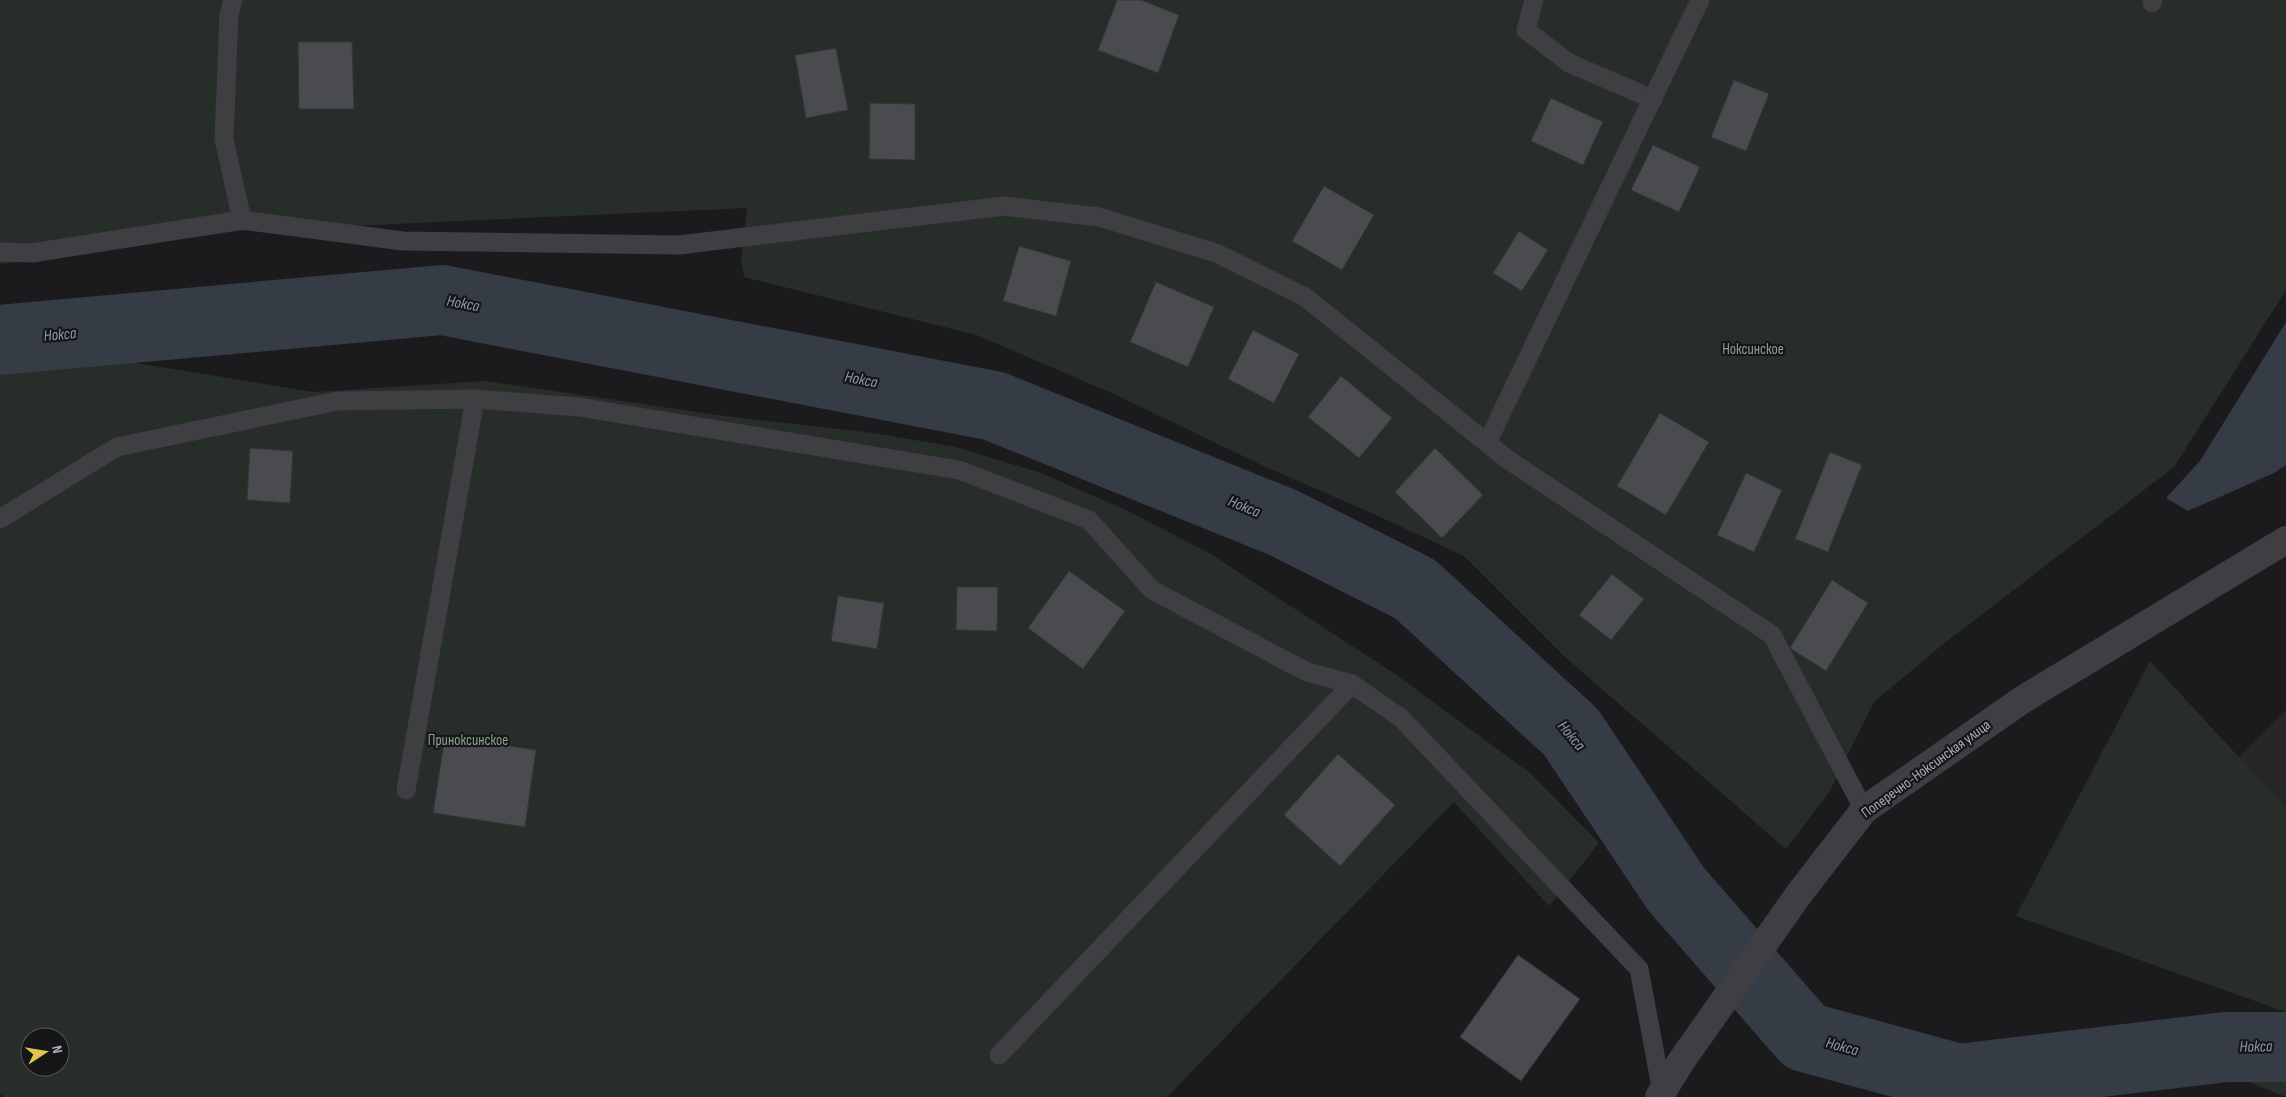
<svg xmlns="http://www.w3.org/2000/svg" width="2286" height="1097" viewBox="0 0 2286 1097" font-family="'Sofia Sans Condensed',sans-serif">
<style>
.built{fill:#27272a}
.green{fill:#272e29;fill-rule:evenodd}
.water{fill:#353c45}
.lines{fill:none;stroke-linecap:round;stroke-linejoin:round}
.river{stroke:#353c45;stroke-width:70}
.building{fill:#4a4b4f;stroke:#353538}
.service{stroke:#3e3e43;stroke-width:19}
.minor{stroke:#3e3e43;stroke-width:28}
.labels{text-anchor:middle;dominant-baseline:central;stroke-width:4.5;stroke-linejoin:round;paint-order:stroke}
.park-label{font-size:15px;fill:#87a48d;stroke:#161618}
.street-label{font-size:15px;fill:#aeb1bb;stroke:#161618}
.water-label{font-size:16px;font-style:italic;fill:#899ab2;stroke:#161618}
</style>
<rect width="100%" height="100%" fill="#1b1b1d"/>
<polygon class="built" points="2286,710 2286,814 2234,762"/>
<g class="green">
<polygon points="0,0 2286,0 2286,290 2174,467 1942,645 1874,702 1830,791 1786,849 1564,656 1464,556 1376,515 1268,468 1114,394 977,335 744,277 741,259 747,208 239,231 0,264"/>
<path d="M99,357L314,392L485,381L724,416L873,433L956,447L1041,473L1128,511L1209,553L1395,674L1530,773L1599,843L1549,906L1454,802L1167,1097H4L0,1094V373ZM30,1037H60V1067H30Z"/>
<polygon points="2150,661 2286,808 2286,1012 2016,916"/>
<polygon points="2286,1013 2286,1097 2224,1072"/>
</g>
<polygon class="water" points="2286,322 2286,465 2274,473 2188,511 2166,498 2200,461"/>
<g class="lines">
<polyline class="river" points="0,340 442,300 994,406 1284,523 1415,589 1571,732 1676,889 1805,1037 1959,1079 2226,1047 2286,1047"/>
</g>
<g class="building">
<polygon points="1117,0 1141,0 1179,15 1158,73 1098,50"/>
<polygon points="298,42 352,42 354,109 299,109"/>
<polygon points="836,48 848,110 806,118 795,55"/>
<polygon points="1734,80 1769,94 1746,151 1711,137"/>
<polygon points="1551,98 1603,122 1583,165 1531,141"/>
<polygon points="870,103 915,104 915,160 869,159"/>
<polygon points="1653,145 1700,167 1679,212 1631,190"/>
<polygon points="1324,186 1374,215 1342,270 1292,241"/>
<polygon points="1519,231 1548,250 1522,291 1493,273"/>
<polygon points="1019,246 1071,261 1056,316 1003,301"/>
<polygon points="1156,282 1214,307 1188,367 1130,342"/>
<polygon points="1253,330 1299,354 1274,403 1228,379"/>
<polygon points="1341,376 1392,418 1359,458 1308,417"/>
<polygon points="1660,413 1709,442 1666,515 1617,486"/>
<polygon points="250,448 293,451 290,503 247,500"/>
<polygon points="1435,448 1483,495 1442,538 1395,492"/>
<polygon points="1830,452 1862,465 1828,552 1795,539"/>
<polygon points="1746,473 1782,490 1754,552 1717,535"/>
<polygon points="1069,571 1125,611 1083,669 1028,628"/>
<polygon points="1612,574 1644,599 1611,640 1579,615"/>
<polygon points="1832,580 1868,603 1826,671 1790,648"/>
<polygon points="957,587 998,587 997,631 956,630"/>
<polygon points="838,596 884,603 877,649 831,641"/>
<polygon points="445,736 536,750 525,827 433,813"/>
<polygon points="1338,754 1395,805 1340,866 1284,815"/>
<polygon points="1518,955 1580,999 1521,1081 1460,1037"/>
</g>
<g class="lines">
<g class="service">
<polyline points="233,0 229,14 224,139 242,220"/>
<polyline points="1534,0 1526,30 1569,63 1653,99"/>
<polyline points="2152,3 2153,0"/>
<polyline points="0,252 32,253 242,220 403,241 679,245 1004,206 1099,217 1216,253 1305,297 1507,459 1772,635 1864,810"/>
<polyline points="1487,443 1700,0"/>
<polyline points="0,519 117,447 337,401 475,399 579,407 959,470 1089,520 1152,590 1307,672 1352,684 1401,718 1639,969 1662,1092"/>
<polyline points="406,790 475,399"/>
<polyline points="999,1055 1352,684"/>
</g>
<polyline class="minor" points="1659,1097 1682,1060 1799,894 1864,810 2022,700 2286,540"/>
</g>
<g class="labels">
<g class="park-label">
<text x="1753" y="349">Ноксинское</text>
<text x="468" y="740">Приноксинское</text>
</g>
<g class="street-label">
<text transform="translate(1926 769) rotate(-36)">Поперечно-Ноксинская улица</text>
</g>
<g class="water-label">
<text transform="translate(463 304) rotate(10)">Нокса</text>
<text transform="translate(60 335) rotate(-5)">Нокса</text>
<text transform="translate(861 380) rotate(11)">Нокса</text>
<text transform="translate(1244 507) rotate(22)">Нокса</text>
<text transform="translate(1571 736) rotate(50)">Нокса</text>
<text transform="translate(1842 1047) rotate(15)">Нокса</text>
<text transform="translate(2256 1047) rotate(-1)">Нокса</text>
</g>
</g>
<g transform="translate(45 1052) rotate(78)"><circle r="24" fill="#161618" stroke="#535459"/>
<path d="M0-4L9 19L0 12L-9 19Z" fill="#e2c24d"/>
<text y="-8" font-size="14" font-weight="bold" text-anchor="middle" fill="#aeb1bb">N</text>
</g>
</svg>
